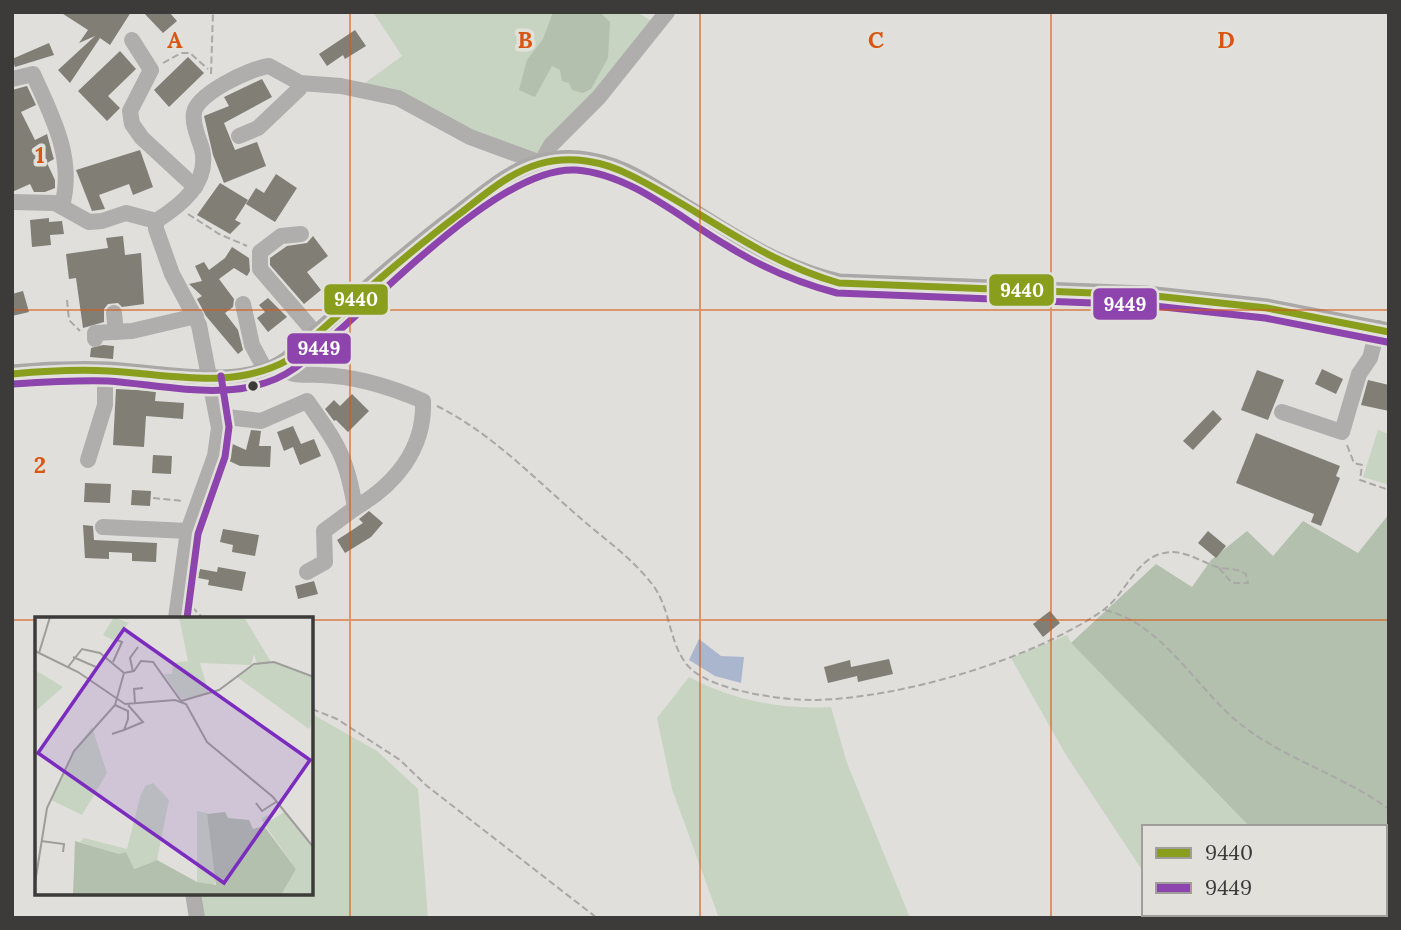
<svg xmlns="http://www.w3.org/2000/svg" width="1401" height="930" viewBox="0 0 1401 930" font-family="Lora,serif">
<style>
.green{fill:#c6d4c1}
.forest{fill:#b2c0ad}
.water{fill:#a9b6cd}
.building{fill:#807e75}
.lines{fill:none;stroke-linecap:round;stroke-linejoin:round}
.path{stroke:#a9a8a6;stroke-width:2;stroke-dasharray:7 3.5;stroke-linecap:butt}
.minor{stroke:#afaead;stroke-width:16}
.major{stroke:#a9a8a6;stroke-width:19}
.bus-1-casing{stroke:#e1e0db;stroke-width:12}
.bus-2-casing{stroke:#e1e0db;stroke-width:12}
.bus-1{stroke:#899e1d;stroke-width:7}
.bus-2{stroke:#8e44ad;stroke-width:7}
.grid{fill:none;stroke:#d75611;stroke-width:2;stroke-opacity:0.55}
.bus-dot{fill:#3c3b3a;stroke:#e1e0db;stroke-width:2.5}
.inset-road{fill:none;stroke:#9e9d9b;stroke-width:2}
.view{fill:#7b2cbf;fill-opacity:0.15;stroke:#7b2cbf;stroke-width:3.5}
.inset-edge{fill:none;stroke:#3c3b3a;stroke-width:3.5}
.grid-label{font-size:23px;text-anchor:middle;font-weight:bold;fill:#d75611;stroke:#e1e0db;stroke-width:7;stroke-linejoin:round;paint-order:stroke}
.line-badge{stroke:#e1e0db;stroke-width:2.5}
.badge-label{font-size:19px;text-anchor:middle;font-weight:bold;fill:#fff}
</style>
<rect width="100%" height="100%" fill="#e0dfdc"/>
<g class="green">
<polygon points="373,12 637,12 656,24 554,144 533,155 358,88 402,56"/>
<polygon points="1378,430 1389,434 1389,485 1363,477"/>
<polygon points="1067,635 1071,643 1250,827 1144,827 1144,873 1066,755 1011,658"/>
<path d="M689,677C733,700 781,710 831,707L847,763L910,918H719L672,789L657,718Z"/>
<polygon points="312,714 377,751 418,789 428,918 197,918 193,893 312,893"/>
<polygon points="1174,914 1335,914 1339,918 1176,918"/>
</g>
<g class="forest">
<polygon points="553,12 600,12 610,22 608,58 591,89 583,93 572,90 569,83 562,81 560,70 552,66 535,97 519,90 527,60 543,39"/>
<polygon points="1389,514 1389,918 1339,918 1335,914 1385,914 1385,827 1250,827 1071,643 1156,564 1192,587 1211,560 1247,531 1273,556 1303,521 1358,553"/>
</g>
<polygon class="water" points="699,639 721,656 744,657 741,683 715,676 689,660"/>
<g class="building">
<polygon points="60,12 131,12 110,45 100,38 70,83 58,70 95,36 79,43 88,30"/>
<polygon points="143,12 169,12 177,21 163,33"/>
<polygon points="355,30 366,46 345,59 343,55 327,66 319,54"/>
<polygon points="49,43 54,55 15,67 12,59"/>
<polygon points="120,51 136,69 108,96 120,108 107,121 78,91"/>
<polygon points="188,57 204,73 169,107 154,90"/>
<polygon points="262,79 272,97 224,123 235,150 257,142 266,166 224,183 213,155 204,116 229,106 224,97"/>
<polygon points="27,86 36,105 21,112 35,140 47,134 53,156 54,159 47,163 55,180 55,188 45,192 34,192 30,184 12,192 12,90"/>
<polygon points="140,150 153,187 133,195 129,184 99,195 105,209 92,211 76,170"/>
<polygon points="276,174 297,188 275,222 246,204 256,188 264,193"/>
<polygon points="220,183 248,200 235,220 241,223 230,234 197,215"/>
<polygon points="49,218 49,222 62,221 64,234 50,235 51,245 32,247 30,220"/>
<polygon points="123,236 125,255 141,253 144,304 122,307 118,303 108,304 104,309 104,322 83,328 76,278 69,279 66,254 108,248 106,238"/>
<polygon points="313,236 328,256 307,272 321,290 304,304 270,265 270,258 287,246 307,243"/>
<polygon points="232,247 249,258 250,271 247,276 234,268 219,279 234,299 233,307 225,313 238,330 243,350 238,354 206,316 197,299 202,296 189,284 202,281 195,266 204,262 209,270 225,258"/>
<polygon points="23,291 29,312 12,316 12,294"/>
<polygon points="268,298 287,317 268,332 257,318 265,312 259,305"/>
<polygon points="103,345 114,346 113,359 90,357 91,348"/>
<polygon points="1322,369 1343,379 1336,394 1315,384"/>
<polygon points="1257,370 1284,380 1268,420 1241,410"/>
<polygon points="1368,380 1389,385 1389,411 1361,405"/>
<polygon points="116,389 156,391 155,401 184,403 183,419 146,416 144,447 113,445"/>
<polygon points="352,394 369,411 348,432 336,420 334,421 325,409 334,400 340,406"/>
<polygon points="1213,410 1222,419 1193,450 1183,441"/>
<polygon points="293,426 301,444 314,439 321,456 300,465 293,447 284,451 277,432"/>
<polygon points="251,430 261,431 259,446 271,446 270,467 240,466 225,459 228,442 246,450"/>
<polygon points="1256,433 1340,466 1336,476 1340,478 1321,526 1311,522 1314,514 1236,483"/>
<polygon points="153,455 172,456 171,474 152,473"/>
<polygon points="85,483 111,484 110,503 84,502"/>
<polygon points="132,490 151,491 150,506 131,505"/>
<polygon points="369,511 383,523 371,537 345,553 337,540 363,523 359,519"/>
<polygon points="83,525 93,526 94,540 157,543 156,562 132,561 132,553 109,552 109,559 85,558"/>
<polygon points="223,529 259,535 255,556 232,552 233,545 220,542"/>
<polygon points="1208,531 1226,546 1216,558 1198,543"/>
<polygon points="218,567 246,572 242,591 208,585 209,580 198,578 200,569 217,572"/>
<polygon points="314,581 318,594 298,599 295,586"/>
<polygon points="1050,611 1060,623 1043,637 1033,624"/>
<polygon points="889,659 893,674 858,682 857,676 828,683 824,667 850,660 851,667"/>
</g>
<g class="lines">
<g class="path">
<polyline points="163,63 181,53 190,53 208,69"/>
<polyline points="211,74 213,12"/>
<polyline points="188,214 219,234 247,246"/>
<polyline points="67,300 69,320 80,331"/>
<path d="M437,406C490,432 534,478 578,516C603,538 632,558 652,584C672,609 668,647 691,669C715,691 781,700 812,700C899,699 1031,660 1102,611C1124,596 1133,565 1157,555C1181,546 1196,560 1217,567C1227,570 1235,567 1246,574L1248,583H1232L1219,568"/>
<polyline points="1347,445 1354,463 1362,465 1360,480 1389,490"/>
<polyline points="153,498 183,501"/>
<polyline points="192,607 203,618"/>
<path d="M1105,610C1163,624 1195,687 1239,723C1284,759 1342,775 1389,809"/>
<polyline points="312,709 337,719 400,760 427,786 597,918"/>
</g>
<g class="minor">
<polyline points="132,40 151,70 130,111 132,124 142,138 195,187"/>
<path d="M12,79L33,74C52,116 75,158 62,206"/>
<polyline points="239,136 258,128 299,89 300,83"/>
<path d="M12,202L55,203L89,222L102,221L126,213L156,221C180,206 210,183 202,149C199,139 192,124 194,113C196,94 251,68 269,66L300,83L341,86L398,98L470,137L541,163L551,145L599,97L667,12"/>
<polyline points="156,221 156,229 172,274 199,325 219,428 215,456 188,531 176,618"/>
<polyline points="301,234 281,236 260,252 260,269 316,334"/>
<polyline points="331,295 343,309"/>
<polyline points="243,304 252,345 267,373"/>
<polyline points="114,313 116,332"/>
<polyline points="95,339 95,333 132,331 196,316"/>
<path d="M280,366C291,378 306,374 321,375C355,376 393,388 423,401C425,449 395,485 355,508"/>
<polyline points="1282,412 1342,432 1359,374 1370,358 1378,328"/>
<path d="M218,416L261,421L307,401C337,443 347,457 355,508L324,531L325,562L307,572"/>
<polyline points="88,460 105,405 105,371"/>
<polyline points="103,527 188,531"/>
<polyline points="193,893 197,918"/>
</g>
<path class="major" d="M12,374C44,371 77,370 109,371C162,374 244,393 288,360C345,309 401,258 462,212C486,194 510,172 539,164C571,154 607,162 636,178C704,216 761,265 839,283L1146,295L1267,308L1389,332"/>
<g class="bus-1-casing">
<path id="bus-1" d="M12,374C44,371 77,369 109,371C170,374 232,391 288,360C344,310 399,260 458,215C483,196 508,173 539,164C570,155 603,161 632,176C704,212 759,260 839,283L1146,295L1267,308L1389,332"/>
</g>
<g class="bus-2-casing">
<g id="bus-2">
<path d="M13,384C44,382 77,380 108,381C167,385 242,406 295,368C361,320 494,165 576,170C631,174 680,218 726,245C761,267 798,283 837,293L1145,305L1265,318L1387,342"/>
<polyline points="187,618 198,534 225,457 229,427 221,376"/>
</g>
</g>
<use href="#bus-1" class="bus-1"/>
<use href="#bus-2" class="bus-2"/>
</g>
<path class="grid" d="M350,12V918M700,12V918M1051,12V918M12,310H1389M12,620H37M312,620H1389"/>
<circle class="bus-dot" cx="253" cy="386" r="6"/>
<g transform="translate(35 617)">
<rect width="278" height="278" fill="#e0dfdc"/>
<path d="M79,0L94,6L78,23L68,18ZM144,0H209L236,45L278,60V103L274,112L202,60L222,47L219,37L216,48L165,46L174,76L146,82L129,57H137L138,46L153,44ZM0,53L28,70L2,93L0,91ZM57,110L72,156L47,198L16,183L37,137ZM118,166L134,183L122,243L98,252L91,235L84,237L45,225L49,221L92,232L105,180L110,169ZM162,194L172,196L182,261L178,269L162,265ZM249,195L278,232V278H246L261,252L226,202L232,198L237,203Z" fill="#c6d4c1"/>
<path d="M190,195L193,201L214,203L218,212L229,209L261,252L246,278H38L40,224L84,237L91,235L99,252L122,243L162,265L181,268L172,197Z" fill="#b2c0ad"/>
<path class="inset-road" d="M0,34L43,55L90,87L140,83L151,87L172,125L238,180L279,231M4,36L15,0M38,40L61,50M78,45L87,25L80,22M33,50L47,32L65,36L89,56L99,54L106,44L118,45L146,84L184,73L219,47L239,45L279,60M98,55L95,41L103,30M100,86L99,72L108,71M89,113L108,105L93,88M77,117L89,113L93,102V94L80,88M221,186L227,194L241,185M6,224L29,227L28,235M0,266L12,191L39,134L80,88L89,56"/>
<path class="view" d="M89,12L275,143L189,266L3,136Z"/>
<rect width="278" height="278" class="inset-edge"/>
</g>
<g class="grid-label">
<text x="175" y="48">A</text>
<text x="525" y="48">B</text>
<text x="876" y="48">C</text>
<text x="1226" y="48">D</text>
<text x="40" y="163">1</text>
<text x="40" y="473">2</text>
</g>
<g class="line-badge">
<rect x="988" y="273" width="67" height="34" rx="7" fill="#899e1d"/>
<rect x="323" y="283" width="66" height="33" rx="7" fill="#899e1d"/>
<rect x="1092" y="287" width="66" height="34" rx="7" fill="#8e44ad"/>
<rect x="286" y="332" width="66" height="33" rx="7" fill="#8e44ad"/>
</g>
<g class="badge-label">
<text x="1022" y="297">9440</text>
<text x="356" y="306">9440</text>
<text x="1125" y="311">9449</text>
<text x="319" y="355">9449</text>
</g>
<rect width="1401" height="930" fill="none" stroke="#3c3b3a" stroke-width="28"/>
<rect x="1142" y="825" width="245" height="91" fill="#e1e0db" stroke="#9f9e9b" stroke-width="2"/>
<rect x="1156" y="848" width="35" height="10" fill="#899e1d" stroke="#9f9e9b" stroke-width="2"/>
<text x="1205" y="860" font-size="21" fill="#3c3b3a">9440</text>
<rect x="1156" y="883" width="35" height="10" fill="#8e44ad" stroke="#9f9e9b" stroke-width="2"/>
<text x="1205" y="895" font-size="21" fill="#3c3b3a">9449</text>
</svg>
